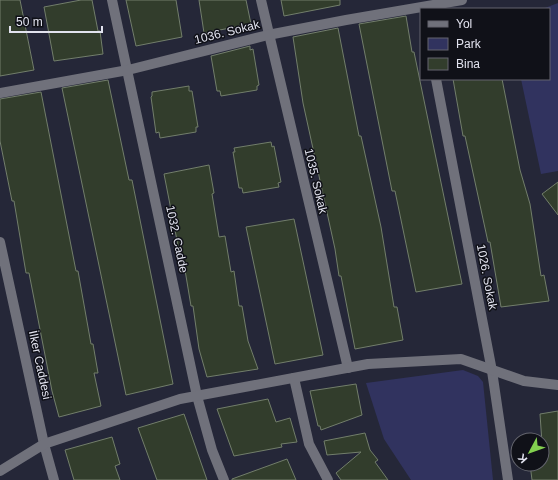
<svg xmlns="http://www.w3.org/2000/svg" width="558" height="480" viewBox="0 0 558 480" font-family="Helvetica,sans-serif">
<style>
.green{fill:#31335f}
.building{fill:#323d2c;stroke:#727e6b}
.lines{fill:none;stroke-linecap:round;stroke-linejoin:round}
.minor{stroke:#70717b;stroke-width:10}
.labels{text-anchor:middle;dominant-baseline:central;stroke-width:3;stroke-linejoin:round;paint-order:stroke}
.street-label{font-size:12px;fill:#e2e3ef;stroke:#101118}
</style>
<rect width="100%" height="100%" fill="#252738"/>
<g class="green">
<polygon points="558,3 558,171 541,174 521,79 549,79 549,9 545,8"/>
<polygon points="463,370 478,376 483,382 493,480 411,480 384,439 366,383"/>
</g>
<g class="building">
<polygon points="0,0 20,0 34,70 0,76"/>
<polygon points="81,0 92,0 98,31 100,31 103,54 54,61 44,7"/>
<polygon points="126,0 176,0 182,37 136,46"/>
<polygon points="199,0 246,0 251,24 204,33"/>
<polygon points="281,0 340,0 340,5 284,16"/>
<polygon points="406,16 412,52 414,52 462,284 416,292 395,191 392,191 359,24"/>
<polygon points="338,28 359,136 361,136 381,227 394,307 397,307 403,340 355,349 341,276 339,276 335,249 303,103 293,37"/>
<polygon points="250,46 250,50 253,49 259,85 257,86 257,90 221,96 220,91 217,91 211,56"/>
<polygon points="453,79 502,79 520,170 530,204 541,276 544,275 549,301 501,307 490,242 488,242 465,136 463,136"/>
<polygon points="108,80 129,180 132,180 173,384 126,395 62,88"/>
<polygon points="189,86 189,91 192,91 198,127 196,127 196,132 160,138 159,132 156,133 151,97 152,96 152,92"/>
<polygon points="41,92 76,271 78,271 91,344 93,344 98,373 94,373 101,406 59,417 52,391 29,273 26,273 14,201 12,201 0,141 0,99"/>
<polygon points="271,142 272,147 274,146 281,182 278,183 279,187 243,193 242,188 239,188 233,152 235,152 234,148"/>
<polygon points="209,165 214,193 212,194 219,237 225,236 231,272 234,271 239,306 242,306 248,341 258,369 207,377 199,349 193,306 191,306 185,270 183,271 164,174"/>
<polygon points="558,182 558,215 542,194"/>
<polygon points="294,219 323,355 275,364 246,227"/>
<polygon points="356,384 362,415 321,430 320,426 318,426 310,391"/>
<polygon points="268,399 276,422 290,418 297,442 281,444 282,447 234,456 217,409"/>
<polygon points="558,411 558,480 532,480 530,464 542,464 543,458 540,414"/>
<polygon points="184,414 207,480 157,480 138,428"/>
<polygon points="365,433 370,450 378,460 375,462 388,480 341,480 336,473 361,452 327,455 324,441"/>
<polygon points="112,437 120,464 115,466 120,480 74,480 65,450"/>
<polygon points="287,459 296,480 232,480 232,479"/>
</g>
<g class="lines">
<g class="minor">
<polyline points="112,0 197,396 212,450 224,480"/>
<polyline points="261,0 348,368"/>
<polyline points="436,79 492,371 508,480"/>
<polyline points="0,93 128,70 268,35 346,20 462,0"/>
<polyline points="0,242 44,444 54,480"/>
<polyline points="294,378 309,444 328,480"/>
<polyline points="0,471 44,444 180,399 368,364 461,359 524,381 558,385"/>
</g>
</g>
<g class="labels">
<g class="street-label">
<text transform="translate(227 32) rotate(-14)">1036. Sokak</text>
<text transform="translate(316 181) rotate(77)">1035. Sokak</text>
<text transform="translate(177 239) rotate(78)">1032. Cadde</text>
<text transform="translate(487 277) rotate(79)">1026. Sokak</text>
<text transform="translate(40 365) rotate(78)">İlker Caddesi</text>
</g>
</g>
<rect x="420" y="8" width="130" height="72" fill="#101118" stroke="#64656e"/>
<rect x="428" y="21" width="20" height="6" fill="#70717b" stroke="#64656e"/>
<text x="456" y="28" font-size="12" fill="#e2e3ef">Yol</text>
<rect x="428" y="38" width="20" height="12" fill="#31335f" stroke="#64656e"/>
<text x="456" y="48" font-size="12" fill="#e2e3ef">Park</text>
<rect x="428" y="58" width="20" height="12" fill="#323d2c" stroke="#64656e"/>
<text x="456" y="68" font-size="12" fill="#e2e3ef">Bina</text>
<g transform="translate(530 452) rotate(229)"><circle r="19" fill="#101118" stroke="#64656e"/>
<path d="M0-3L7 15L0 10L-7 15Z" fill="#82d04f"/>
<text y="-6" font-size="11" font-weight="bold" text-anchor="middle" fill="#e2e3ef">K</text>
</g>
<path d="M10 26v6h92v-6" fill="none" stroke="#e2e3ef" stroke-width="2"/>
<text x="16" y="26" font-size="12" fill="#e2e3ef" stroke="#101118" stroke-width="3" paint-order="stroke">50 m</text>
</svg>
